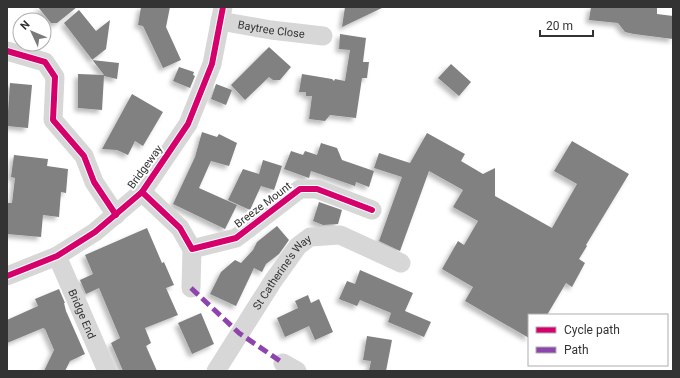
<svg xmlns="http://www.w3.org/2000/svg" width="680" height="378" viewBox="0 0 680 378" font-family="Roboto,sans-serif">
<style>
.building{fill:#818181;filter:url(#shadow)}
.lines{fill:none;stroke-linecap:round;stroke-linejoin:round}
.street{stroke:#d7d7d7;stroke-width:19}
.quiet{stroke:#8e44ad;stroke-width:5;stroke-dasharray:10 5;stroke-linecap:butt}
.cycleway-casing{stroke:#fff;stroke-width:8}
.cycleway{stroke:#d6006c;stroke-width:6}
.labels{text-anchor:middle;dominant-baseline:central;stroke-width:4;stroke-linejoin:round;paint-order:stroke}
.street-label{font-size:11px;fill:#333;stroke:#fff}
</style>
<defs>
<filter id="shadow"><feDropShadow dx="-3.5" dy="3.5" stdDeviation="2" flood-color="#0004"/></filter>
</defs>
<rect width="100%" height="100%" fill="#fff"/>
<g class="building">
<polygon points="38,7 77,7 57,23 51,23"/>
<polygon points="141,7 170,7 166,27 181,60 163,68 143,26 138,25"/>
<polygon points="345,7 384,7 342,27"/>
<polygon points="591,7 657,7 657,14 673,16 673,39 634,34 625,32 618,23 589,20"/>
<polygon points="79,10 96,31 110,20 106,49 92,60 119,63 117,79 104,76 102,110 78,108 78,74 104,75 64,23"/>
<polygon points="340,34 366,38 363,62 369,62 367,78 362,78 356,118 330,115 325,121 309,119 312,96 306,96 306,92 299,92 302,74 332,79 334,81 335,79 345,81 350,50 339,49"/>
<polygon points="269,47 291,67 280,80 273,80 269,77 245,100 231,85"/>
<polygon points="451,64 471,82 459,96 438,78"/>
<polygon points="179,67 194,72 193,75 195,76 190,88 173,81"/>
<polygon points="10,83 32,85 28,128 7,126"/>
<polygon points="216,84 232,90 226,105 211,99"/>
<polygon points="132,94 163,112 143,146 135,141 128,155 117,150 102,149"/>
<polygon points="202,132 217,137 219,134 237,143 229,166 211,161 199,188 237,205 225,229 173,204 195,157"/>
<polygon points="427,133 465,154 461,161 483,174 495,168 495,196 552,228 577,184 554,171 572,141 629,174 586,245 587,246 579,259 585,263 572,287 566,283 547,315 529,315 529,338 465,301 473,287 442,269 458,241 464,245 478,221 453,207 463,190 429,171 400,251 379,241 402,177 374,168 379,153 410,163"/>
<polygon points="321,143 337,148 342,160 374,171 369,187 356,182 355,186 311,171 309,178 284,169 291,151 303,155 305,151 317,155"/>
<polygon points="14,155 48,159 47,166 68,169 66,193 61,192 59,217 43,215 41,237 7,234 7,203 12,203 15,178 11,177"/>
<polygon points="263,160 282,166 274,190 261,186 250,210 228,200 243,169 259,174"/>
<polygon points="319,202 342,210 338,224 323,225 313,221"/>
<polygon points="277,226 289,240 279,254 266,264 262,272 254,268 236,306 210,294 221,272 235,260 241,263 253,250 257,242"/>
<polygon points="147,228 162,263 164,262 174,285 166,288 178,315 145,328 151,343 146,346 157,371 123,371 111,343 120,338 99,288 86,294 80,280 93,274 85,255"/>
<polygon points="360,270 413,293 405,311 431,322 424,337 388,322 391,313 360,300 357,306 339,299 347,281 355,284"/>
<polygon points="59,289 65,303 64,303 66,311 85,354 70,361 65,371 44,371 54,350 45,329 43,328 7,343 7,320 38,306 35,299"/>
<polygon points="308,295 311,303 319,299 333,332 315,340 309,326 285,337 277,318 298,308 295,301"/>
<polygon points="201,313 214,344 192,354 178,323"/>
<polygon points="367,336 392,340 386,371 369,371 371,361 363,360"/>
</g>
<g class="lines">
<g class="street">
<path id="s1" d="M220,21L271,30L323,36"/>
<polyline points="7,51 45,62 55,77 53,120 84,156 94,182 116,215"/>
<polyline points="142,192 180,228 192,249 236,238 300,189 317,189 372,210"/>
<path id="s2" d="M57,256L107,371"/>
<polyline points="7,276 57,256 95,232 142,192 188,124 212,64 223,7"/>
<polyline points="191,288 192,249"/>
<polyline points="283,363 297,371"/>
<path id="s3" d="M216,371L273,281L298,246L310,237L340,235L401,263"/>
</g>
<polyline class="quiet" points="191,288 239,333 283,363"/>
<g class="cycleway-casing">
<g id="cycleway">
<polyline points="7,51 45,62 55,77 53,120 84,156 94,182 116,215"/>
<polyline points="142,192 180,228 192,249 236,238 300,189 317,189 372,210"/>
<polyline points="7,276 57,256 95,232 142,192 188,124 212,64 223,7"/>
</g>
</g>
<use href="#cycleway" class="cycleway"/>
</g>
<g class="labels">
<g class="street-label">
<text stroke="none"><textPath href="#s1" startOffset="52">Baytree Close</textPath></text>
<text transform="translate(145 167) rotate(-54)">Bridgeway</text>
<text transform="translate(263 205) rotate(-37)">Breeze Mount</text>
<text stroke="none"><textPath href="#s3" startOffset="119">St Catherine's Way</textPath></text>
<text stroke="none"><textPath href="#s2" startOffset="63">Bridge End</textPath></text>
</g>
</g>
<rect width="680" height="378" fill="none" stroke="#333333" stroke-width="16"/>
<rect x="528" y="314" width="140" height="52" fill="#ffffff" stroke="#adadad"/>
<rect x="536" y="327" width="20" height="6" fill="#d6006c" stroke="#adadad"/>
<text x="564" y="334" font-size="12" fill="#333333">Cycle path</text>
<rect x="536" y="347" width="20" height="6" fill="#8e44ad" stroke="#adadad"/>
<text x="564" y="354" font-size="12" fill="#333333">Path</text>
<g transform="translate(32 32) rotate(314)"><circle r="19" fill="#ffffff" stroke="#adadad"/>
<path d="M0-3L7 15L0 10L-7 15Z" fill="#7a7a7a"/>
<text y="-6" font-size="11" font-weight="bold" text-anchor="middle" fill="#333333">N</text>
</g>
<path d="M540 30v6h53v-6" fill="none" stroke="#333333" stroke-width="2"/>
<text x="546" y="30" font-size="12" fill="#333333" stroke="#ffffff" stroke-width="3" paint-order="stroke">20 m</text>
</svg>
